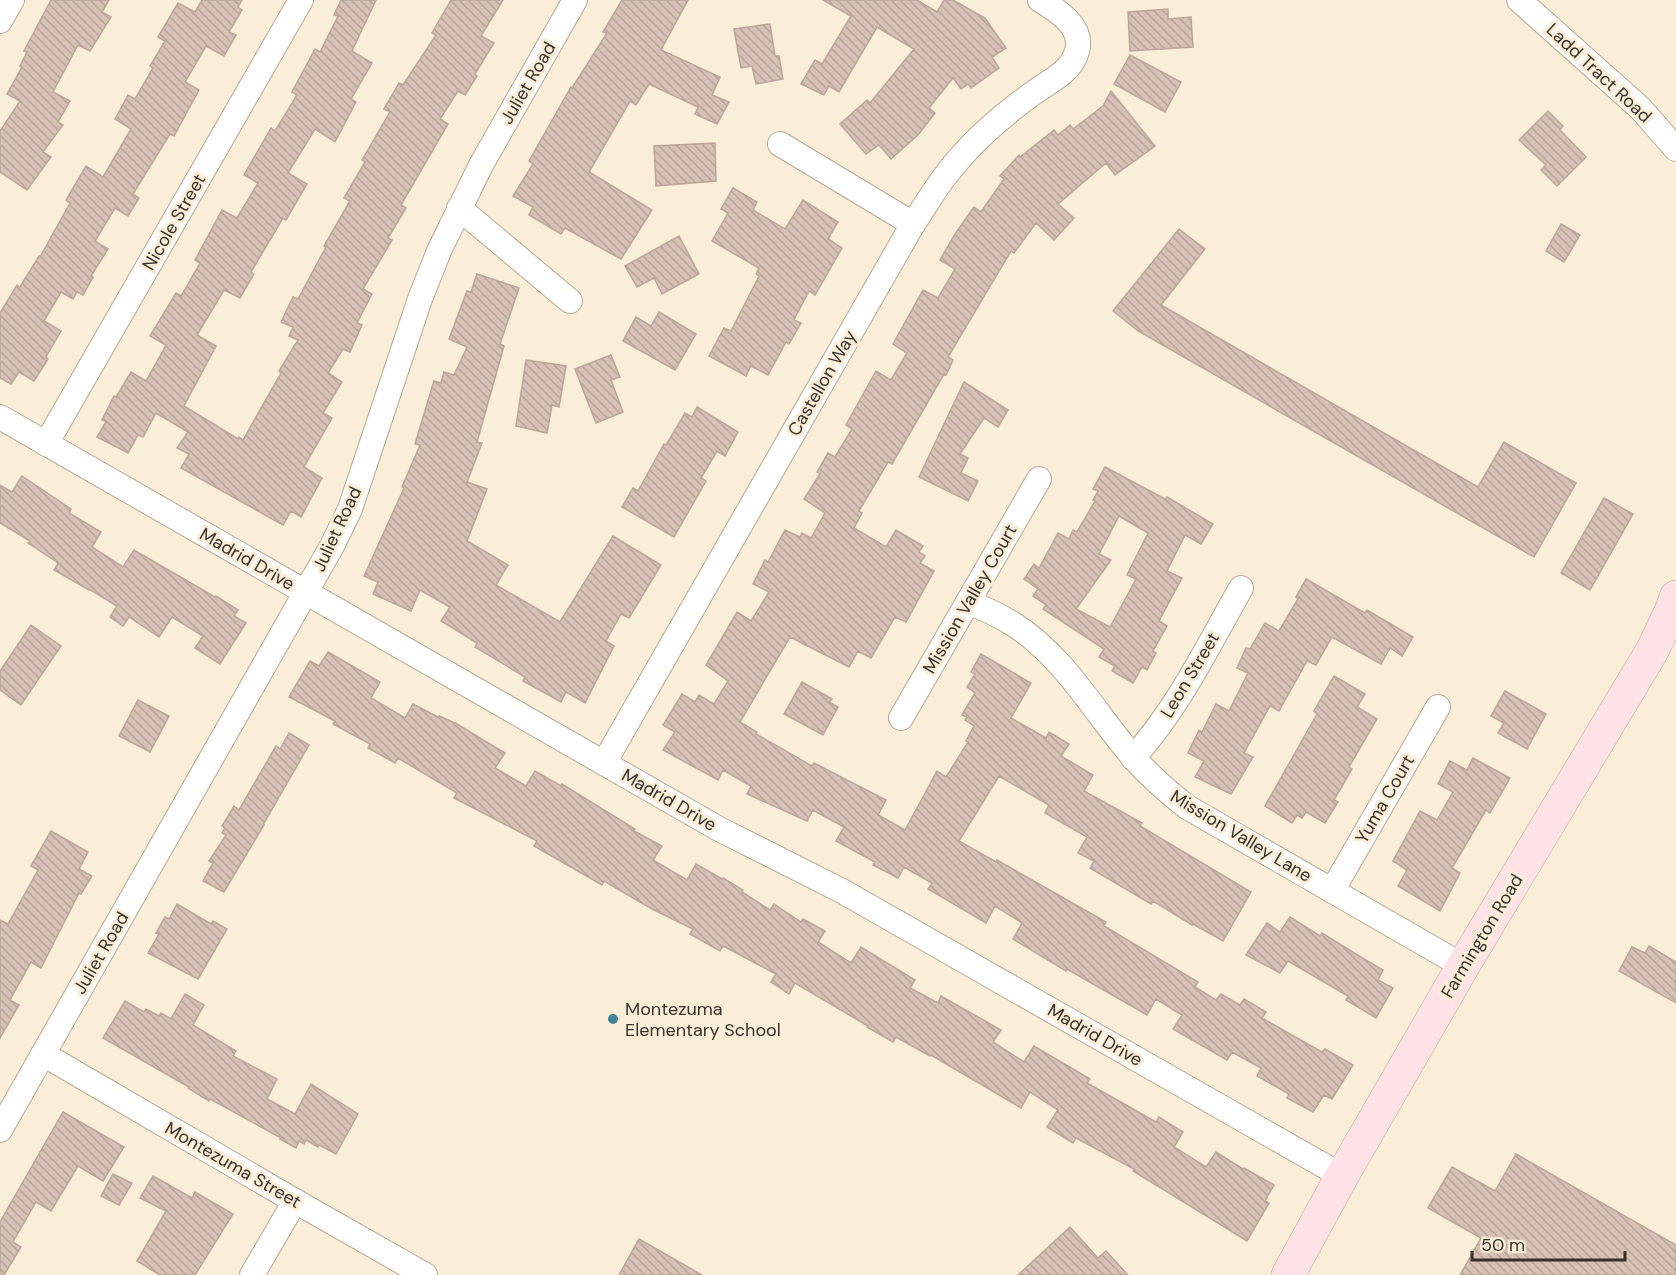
<svg xmlns="http://www.w3.org/2000/svg" width="1676" height="1275" viewBox="0 0 1676 1275" font-family="'DM Sans',sans-serif">
<style>
.building{fill:url(#building-back-hatch);stroke:#bca69a;stroke-width:1.5;fill-rule:evenodd}
.lines{fill:none;stroke-linecap:round;stroke-linejoin:round}
.minor-casing{stroke:#b5a895;stroke-width:26}
.secondary-casing{stroke:#b5a895;stroke-width:34}
.minor{stroke:#fff;stroke-width:24}
.secondary{stroke:#fee2e5;stroke-width:33}
.poi-dot{fill:#418494;stroke:#fbeed9;stroke-width:2}
.labels{text-anchor:middle;dominant-baseline:central;stroke-width:6;stroke-linejoin:round;paint-order:stroke}
.street-label{font-size:18px;fill:#37322a;stroke:#fbeed9}
.poi-label{font-size:18px;fill:#37322a;stroke:#fbeed9;text-anchor:start}
</style>
<defs>
<pattern id="building-back-hatch" width="6" height="6" patternUnits="userSpaceOnUse" patternTransform="scale(1.5)"><rect width="6" height="6" fill="#d7c0b5"/><path d="M-1 5l2 2M0 0l6 6M5-1l2 2" fill="none" stroke="#b9a59c"/></pattern>
</defs>
<rect width="100%" height="100%" fill="#fbeed9"/>
<g class="building">
<polygon points="51,0 109,0 102,12 111,17 90,51 78,45 53,92 70,101 58,122 63,125 43,152 51,157 27,190 0,172 0,131 20,101 7,94 22,67 20,66 27,52 24,51"/>
<polygon points="202,0 242,0 238,7 242,10 229,32 236,35 224,56 206,46 185,82 199,90 174,136 170,134 133,194 139,198 128,216 115,208 95,241 108,249 91,276 93,277 83,295 77,292 73,299 61,292 44,321 61,331 46,357 48,359 34,381 19,372 11,384 0,378 0,313 17,285 20,287 39,256 40,257 70,203 66,200 86,166 103,177 131,129 115,119 128,95 135,99 153,68 150,66 165,41 158,37 178,3 195,12"/>
<polygon points="341,0 376,0 352,51 372,63 351,99 356,102 335,142 315,129 288,173 307,184 286,220 283,218 251,272 254,274 240,298 224,290 197,335 216,346 184,406 238,439 239,437 243,440 281,373 279,371 298,340 289,336 293,327 281,322 293,297 298,299 326,247 324,246 350,201 344,198 365,162 362,160 390,112 384,109 399,83 403,85 436,35 432,33 451,0 503,0 481,36 494,43 475,74 477,76 465,95 458,91 440,119 448,124 401,205 406,208 388,238 392,240 363,289 372,294 357,323 362,325 350,352 343,349 328,373 342,382 323,413 332,418 304,467 322,478 301,517 291,511 283,525 181,468 189,454 177,448 188,432 156,413 143,437 138,435 128,453 97,437 106,422 102,420 114,396 116,397 131,372 146,381 166,345 150,336 176,293 181,296 200,263 195,260 222,210 237,218 258,183 244,175 271,128 275,131 297,95 292,92 315,49 320,52 338,16 334,15"/>
<polygon points="622,0 688,0 661,50 720,77 712,95 729,102 717,124 695,114 698,107 649,84 636,105 630,101 589,172 652,210 621,259 565,228 561,234 529,215 533,207 513,196 533,164 529,161 571,87 572,88 607,33 603,32"/>
<polygon points="823,0 917,0 937,12 944,0 953,0 985,18 1006,48 992,57 999,68 971,88 968,84 961,89 953,78 929,108 935,113 918,135 891,159 879,145 866,154 840,124 867,100 870,103 914,49 877,27 839,92 829,86 824,95 801,84 815,60 822,64 851,16"/>
<polygon points="1168,9 1168,19 1191,17 1193,47 1130,51 1128,12"/>
<polygon points="770,24 775,56 779,56 783,79 756,84 752,66 741,68 734,29"/>
<polygon points="1130,55 1181,82 1165,112 1114,84"/>
<polygon points="1111,91 1155,146 1115,175 1106,163 1058,204 1074,218 1054,240 1036,223 1014,253 1011,251 948,357 953,360 946,375 944,374 892,464 888,462 859,511 862,513 854,528 886,547 896,530 923,546 919,552 925,556 920,563 934,571 906,622 895,617 871,658 858,651 849,667 790,637 740,722 757,732 756,734 812,766 814,763 886,800 878,815 905,830 937,771 946,777 968,742 966,741 974,726 965,720 967,717 962,715 975,693 967,687 975,674 971,672 981,654 1031,683 1011,718 1046,738 1049,732 1069,744 1061,756 1093,775 1084,791 1142,823 1140,826 1251,892 1223,941 1193,924 1192,925 1153,901 1151,904 1090,868 1094,861 1078,853 1087,837 1045,813 1049,805 999,776 959,841 996,862 997,860 1106,922 1104,926 1198,982 1195,987 1216,1000 1221,994 1240,1005 1244,999 1266,1012 1262,1018 1322,1052 1325,1049 1353,1065 1332,1099 1324,1095 1313,1112 1287,1098 1289,1094 1257,1076 1261,1068 1232,1052 1227,1060 1173,1029 1182,1015 1156,999 1147,1015 1067,969 1066,971 1013,939 1022,923 995,906 986,923 928,889 932,883 904,867 898,878 873,865 875,862 836,841 844,827 813,810 807,821 747,794 751,786 723,770 718,780 663,750 675,732 663,725 682,694 695,702 699,695 714,704 728,681 706,665 737,612 751,621 769,592 753,584 765,560 768,562 785,530 800,537 802,533 811,538 825,513 804,499 820,474 817,472 828,453 835,457 852,429 846,425 876,371 891,380 907,353 893,344 923,290 938,298 955,269 940,260 955,234 974,207 981,212 1004,179 1000,176 1019,155 1020,157 1054,130 1058,135 1070,125 1073,129 1103,106"/>
<polygon points="1548,111 1563,126 1560,130 1586,157 1557,186 1541,170 1546,165 1519,140"/>
<polygon points="715,143 716,181 656,186 654,146"/>
<polygon points="733,188 757,202 753,210 785,229 803,200 838,222 828,239 842,248 815,295 809,291 794,320 801,323 789,344 786,342 768,375 751,366 746,376 709,356 724,328 731,331 759,276 756,274 759,268 712,241 728,213 721,209"/>
<polygon points="1561,224 1580,235 1564,262 1546,251"/>
<polygon points="1179,229 1205,249 1161,305 1478,487 1504,442 1576,483 1534,557 1138,331 1113,311"/>
<polygon points="679,236 699,274 662,294 654,278 637,287 625,266"/>
<polygon points="477,274 519,288 500,344 504,346 477,442 482,443 467,482 487,489 467,541 508,565 496,585 560,622 613,536 661,565 629,618 621,614 606,641 614,646 585,703 566,692 561,702 523,681 525,677 475,647 477,643 441,621 450,607 420,590 411,611 373,594 378,582 364,576 404,488 402,487 420,445 415,444 434,381 441,383 444,372 454,375 467,347 449,339 467,291 471,292"/>
<polygon points="659,312 696,334 675,370 623,341 636,317 651,326"/>
<polygon points="611,355 620,377 611,380 623,412 596,423 575,369"/>
<polygon points="526,360 566,366 559,407 552,405 547,433 516,426"/>
<polygon points="964,382 1008,410 998,427 984,418 960,454 968,458 961,473 978,481 968,501 919,477"/>
<polygon points="697,407 738,432 725,456 717,451 701,478 706,481 674,537 622,507 633,488 638,491 664,444 666,445 685,413 692,417"/>
<path d="M1105,467L1165,499L1167,497L1213,524L1201,544L1185,535L1167,571L1182,578L1159,621L1167,626L1153,651L1156,653L1147,670L1142,667L1133,683L1112,671L1115,666L1099,657L1104,649L1043,609L1046,605L1033,596L1038,589L1024,579L1034,564L1039,568L1058,533L1069,539L1073,530L1077,532L1095,501L1093,500L1098,491L1093,489ZM1119,516L1148,533L1127,575L1136,579L1110,627L1076,609L1111,560L1099,554Z"/>
<polygon points="22,476 71,509 69,513 101,532 92,547 123,567 134,550 215,597 216,596 238,610 234,616 246,623 220,664 195,648 203,636 172,617 159,637 129,617 123,626 110,617 117,606 89,589 89,590 54,570 58,563 28,543 30,541 0,523 0,485 12,492"/>
<polygon points="1604,498 1633,514 1590,590 1561,573"/>
<polygon points="1306,579 1365,613 1367,610 1413,637 1402,656 1390,648 1381,664 1332,637 1316,665 1307,661 1279,711 1270,706 1244,753 1253,757 1231,794 1195,777 1204,761 1188,753 1199,730 1202,732 1216,704 1229,711 1248,673 1237,668 1246,648 1250,649 1265,623 1279,631 1298,599 1296,597"/>
<polygon points="31,625 61,646 21,705 0,690 0,671"/>
<polygon points="328,652 380,682 371,698 405,718 413,704 438,717 439,716 457,724 505,753 495,768 526,786 535,771 561,786 562,784 635,829 634,831 662,846 653,860 687,880 696,864 722,879 723,878 743,890 742,892 770,910 774,904 801,922 803,919 825,931 818,942 851,963 861,947 915,980 910,988 938,1003 941,996 1001,1030 993,1042 1024,1062 1034,1046 1090,1079 1087,1083 1156,1122 1159,1117 1183,1132 1174,1147 1206,1167 1216,1152 1243,1169 1244,1168 1274,1185 1265,1201 1269,1203 1247,1241 1133,1171 1134,1169 1076,1138 1073,1143 1047,1127 1058,1110 1030,1092 1021,1108 931,1055 930,1056 896,1037 893,1042 867,1027 868,1026 795,983 789,994 771,982 776,974 723,946 720,951 690,934 693,929 652,909 604,881 602,885 534,846 537,841 454,798 457,793 398,758 395,763 368,748 370,744 333,724 335,721 289,697 310,661 319,666"/>
<polygon points="1334,676 1365,694 1357,707 1377,719 1349,767 1352,769 1334,800 1338,802 1325,823 1306,812 1302,818 1297,815 1292,823 1265,806 1317,714 1314,711"/>
<polygon points="802,682 832,699 829,702 838,707 823,735 784,714"/>
<polygon points="1505,691 1546,714 1527,749 1498,733 1504,723 1491,716"/>
<polygon points="138,700 169,716 150,752 119,736"/>
<polygon points="289,733 309,745 263,825 264,825 224,892 203,881 213,863 209,861 226,835 222,833 225,828 222,826 234,806 239,810 276,746 280,749"/>
<polygon points="1473,758 1510,778 1490,813 1486,810 1452,868 1460,873 1440,911 1398,886 1407,870 1393,861 1420,811 1437,820 1453,792 1438,784 1450,761 1467,770"/>
<polygon points="51,831 88,852 79,869 92,876 81,894 79,893 41,968 31,962 10,1000 19,1005 0,1038 0,920 8,924 38,870 31,866"/>
<polygon points="177,904 211,924 213,921 227,929 198,979 148,953 159,934 156,933 165,917 169,919"/>
<polygon points="1290,917 1320,936 1322,933 1364,959 1383,970 1378,980 1393,988 1376,1018 1346,1000 1348,996 1288,961 1280,973 1246,955 1267,923 1280,932"/>
<polygon points="1649,946 1676,962 1676,1003 1619,971 1632,947 1645,953"/>
<polygon points="185,994 204,1005 193,1025 236,1051 233,1056 277,1079 267,1099 295,1114 311,1084 358,1114 336,1154 319,1145 318,1147 306,1140 304,1144 299,1141 296,1148 280,1139 281,1138 210,1099 209,1101 188,1088 189,1087 103,1038 125,1001 144,1012 146,1009 159,1016 161,1013 171,1019"/>
<polygon points="63,1112 124,1147 103,1181 78,1166 51,1211 36,1202 13,1242 21,1247 4,1275 0,1275 0,1222"/>
<polygon points="1516,1154 1676,1245 1676,1275 1460,1275 1481,1238 1428,1208 1452,1167 1495,1191"/>
<polygon points="113,1174 132,1183 119,1205 101,1196"/>
<polygon points="153,1176 192,1198 195,1192 233,1214 195,1275 160,1275 137,1261 166,1211 140,1198"/>
<polygon points="1070,1227 1098,1258 1106,1251 1128,1275 1018,1275"/>
<polygon points="639,1239 702,1275 619,1275"/>
</g>
<g class="lines">
<g class="minor-casing">
<g id="minor">
<polyline points="1519,0 1640,108 1676,149"/>
<polyline points="0,21 12,0"/>
<polyline points="780,144 913,224"/>
<polyline points="459,208 570,301"/>
<polyline points="0,417 719,829 842,891 1342,1176"/>
<polyline points="46,444 301,0"/>
<path d="M968,602C983,608 999,615 1013,624C1065,657 1094,712 1133,757C1149,776 1168,792 1187,807L1463,966"/>
<polyline points="901,718 1039,479"/>
<path d="M1133,758C1178,708 1208,646 1241,588"/>
<path d="M604,763L913,224C924,208 934,190 946,175C970,143 1000,117 1032,94C1049,81 1071,73 1077,51C1084,27 1057,10 1040,0"/>
<polyline points="1332,891 1438,707"/>
<polyline points="43,1054 295,1201 425,1275"/>
<polyline points="0,1130 332,546 350,509 420,299 439,251 481,165 575,0"/>
<polyline points="252,1275 295,1201"/>
</g>
</g>
<g class="secondary-casing">
<polyline id="secondary" points="1288,1275 1342,1176 1463,966 1652,651 1672,609 1676,597"/>
</g>
<use href="#minor" class="minor"/>
<use href="#secondary" class="secondary"/>
</g>
<circle class="poi-dot" cx="613" cy="1019" r="6"/>
<g class="labels">
<g class="street-label">
<text transform="translate(1599 73) rotate(43)">Ladd Tract Road</text>
<text transform="translate(528 83) rotate(-60)">Juliet Road</text>
<text transform="translate(174 222) rotate(-60)">Nicole Street</text>
<text transform="translate(822 383) rotate(-60)">Castellon Way</text>
<text transform="translate(337 529) rotate(-65)">Juliet Road</text>
<text transform="translate(247 559) rotate(30)">Madrid Drive</text>
<text transform="translate(970 599) rotate(-60)">Mission Valley Court</text>
<text transform="translate(1190 675) rotate(-59)">Leon Street</text>
<text transform="translate(1385 799) rotate(-60)">Yuma Court</text>
<text transform="translate(669 800) rotate(30)">Madrid Drive</text>
<text transform="translate(1241 836) rotate(31)">Mission Valley Lane</text>
<text transform="translate(1482 936) rotate(-59)">Farmington Road</text>
<text transform="translate(101 953) rotate(-60)">Juliet Road</text>
<text transform="translate(1095 1035) rotate(30)">Madrid Drive</text>
<text transform="translate(233 1165) rotate(30)">Montezuma Street</text>
</g>
<g class="poi-label">
<text x="625" y="1009">Montezuma<tspan x="625" dy="21">Elementary School</tspan></text>
</g>
</g>
<path d="M1472 1251v9h153v-9" fill="none" stroke="#37322a" stroke-width="3"/>
<text x="1481" y="1251" font-size="18" fill="#37322a" stroke="#fbeed9" stroke-width="4.5" paint-order="stroke">50 m</text>
</svg>
